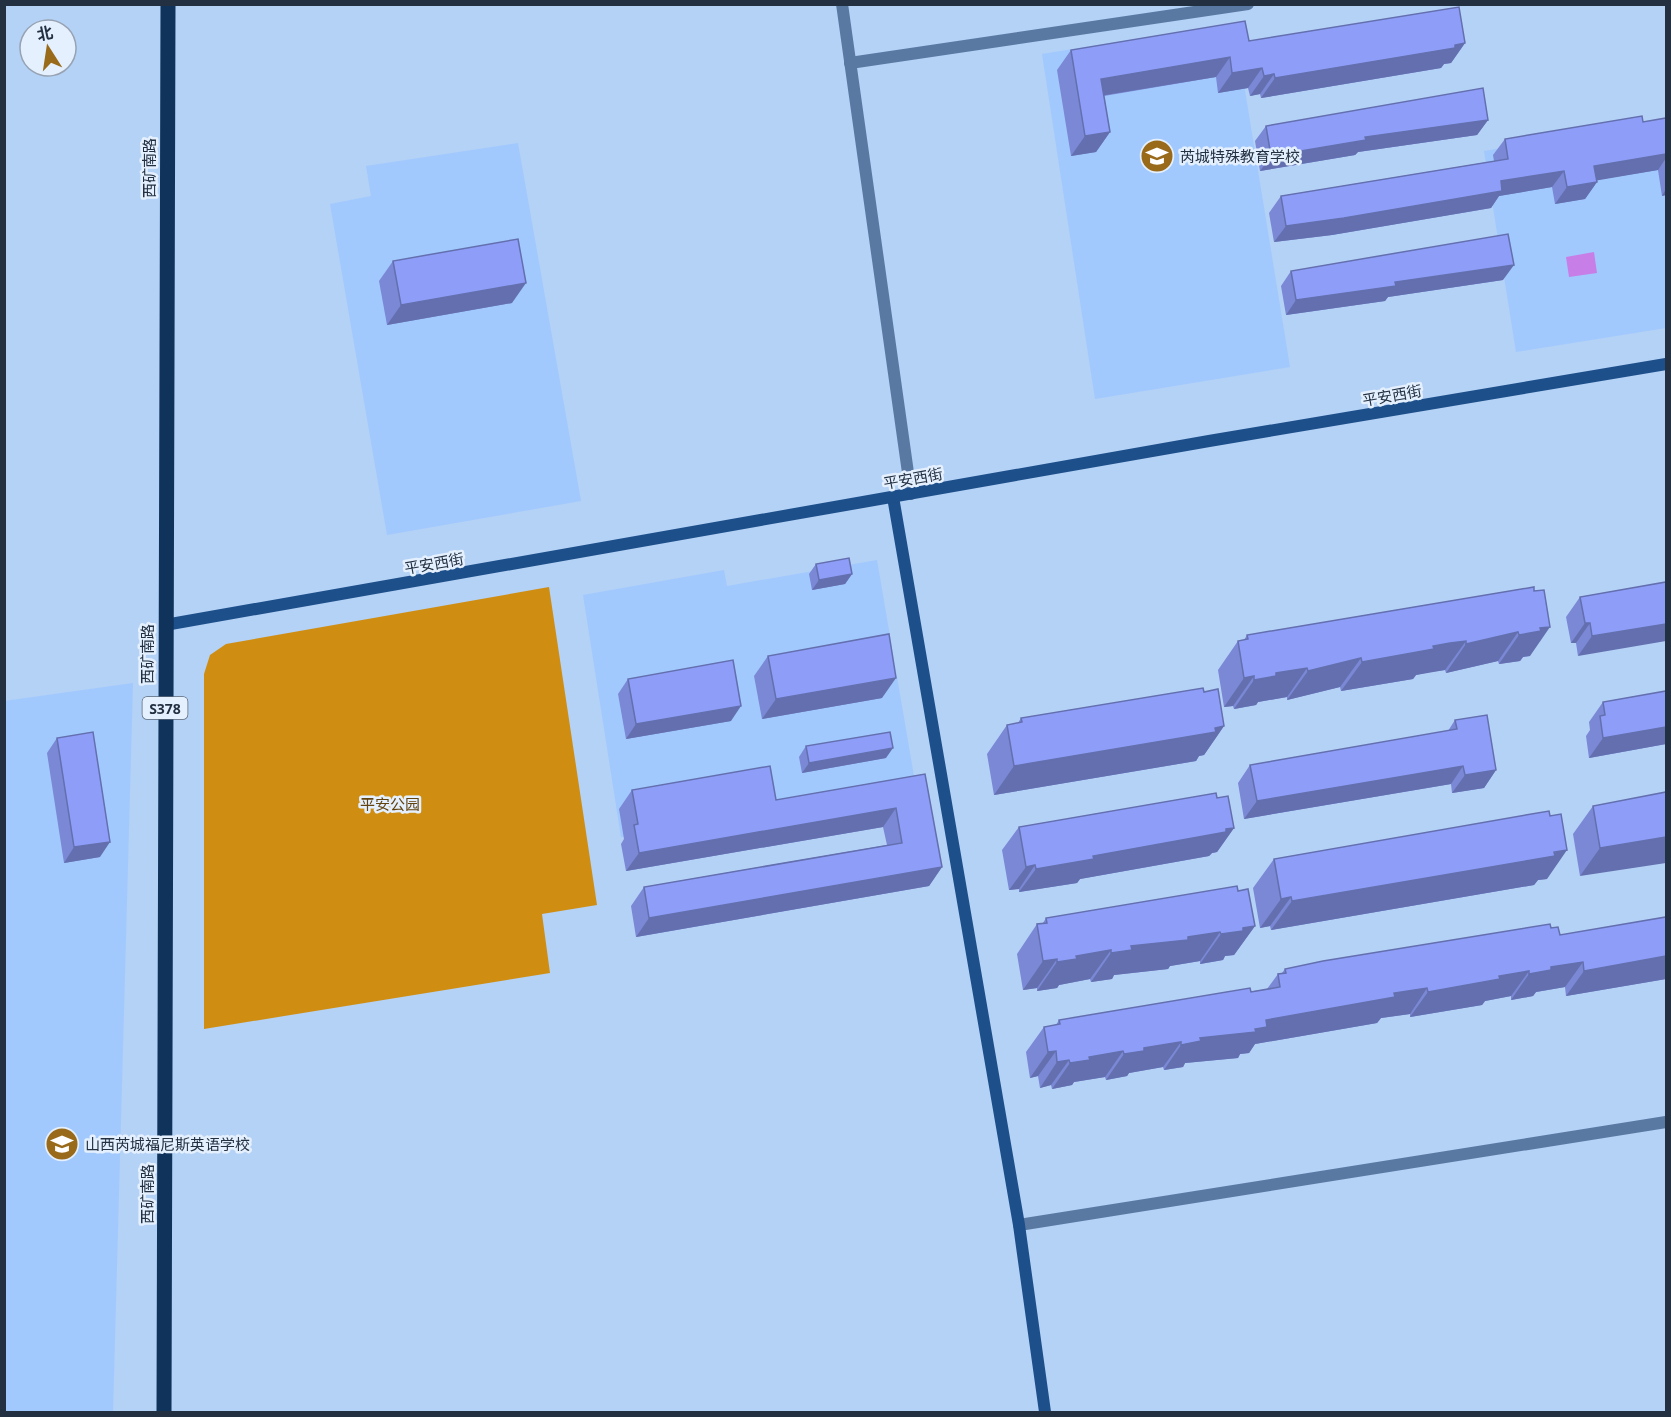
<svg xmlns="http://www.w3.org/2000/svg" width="1671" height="1417" viewBox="0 0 1671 1417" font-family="'Open Sans','Noto Sans SC',sans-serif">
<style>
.built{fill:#a1c9fd}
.green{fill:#cf8e12}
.water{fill:#c87ee7}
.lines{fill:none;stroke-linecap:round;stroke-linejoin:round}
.street{stroke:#5979a3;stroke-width:12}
.secondary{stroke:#1d4f8a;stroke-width:12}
.primary{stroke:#10335c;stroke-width:15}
.wall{fill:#7a88d5}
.shaded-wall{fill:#636fae}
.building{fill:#8e9ef8;stroke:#636fae;stroke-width:1.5}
.labels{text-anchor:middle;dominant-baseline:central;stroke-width:5;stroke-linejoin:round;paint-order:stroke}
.shield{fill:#e5f0fe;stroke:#5c6a7a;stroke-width:1.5}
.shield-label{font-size:14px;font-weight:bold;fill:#223042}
.poi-label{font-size:15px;fill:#223042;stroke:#e5f0fe;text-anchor:start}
.street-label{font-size:15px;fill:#223042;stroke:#e5f0fe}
.park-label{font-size:15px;fill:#62420e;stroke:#e5f0fe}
</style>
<rect width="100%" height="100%" fill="#b4d1f6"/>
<g class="built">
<polygon points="1234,23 1290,367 1095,399 1042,54"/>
<polygon points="1666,121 1666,328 1516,352 1484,151"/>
<polygon points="518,143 581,501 387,535 330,204 371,196 366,166"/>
<polygon points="877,560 916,788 621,837 583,595 724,570 727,586"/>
<polygon points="133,683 113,1412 5,1412 4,701"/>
</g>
<polygon class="green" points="549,587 597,905 542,914 550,973 204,1029 204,674 210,655 226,644"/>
<polygon class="water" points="1594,252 1597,273 1569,277 1566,257"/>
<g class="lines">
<g class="street">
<polyline points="842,4 911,494"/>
<polyline points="850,63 1248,4"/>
<polyline points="1019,1225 1666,1122"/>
</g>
<g class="secondary">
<polyline points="893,497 1019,1225 1045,1412"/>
<polyline points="165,625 1209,441 1666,364"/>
</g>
<polyline class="primary" points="164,1412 168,4"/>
</g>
<g class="wall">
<polygon points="1249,41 1465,43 1451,63 1444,64 1441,68 1261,98 1260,94 1250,96 1248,88 1218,93 1216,77 1104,96 1110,132 1096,152 1071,156 1057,70 1071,50"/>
<polygon points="1666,118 1666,195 1662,196 1658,170 1596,180 1597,182 1585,199 1555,204 1552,187 1499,196 1491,208 1332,235 1274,242 1269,213 1281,196 1494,161 1493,155 1505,139 1643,122"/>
<polygon points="1488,120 1477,135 1358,152 1355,155 1260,171 1255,141 1266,126"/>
<polygon points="393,261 512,303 387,325 379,281"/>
<polygon points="1291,271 1503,280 1388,297 1385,301 1286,315 1281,286"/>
<polygon points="816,564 852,574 845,584 812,590 809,574"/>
<polygon points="1666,582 1578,656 1576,643 1571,643 1566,617 1580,597"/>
<polygon points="1534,587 1530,656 1523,657 1520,661 1499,664 1498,661 1446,673 1445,670 1430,672 1416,675 1413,679 1341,691 1340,687 1287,700 1287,697 1258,702 1256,705 1234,709 1233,706 1224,707 1218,670 1238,641 1244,640 1247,635"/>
<polygon points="768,656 882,698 762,719 754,676"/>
<polygon points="628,679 731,721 626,739 618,694"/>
<polygon points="1666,691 1666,744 1589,758 1586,736 1590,730 1589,722 1603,702"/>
<polygon points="1204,692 1224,726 1204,755 1199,756 1196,761 994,795 987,754 1007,725 1018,723 1021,718"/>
<polygon points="1455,720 1496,770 1484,788 1452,793 1451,784 1244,819 1238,783 1250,765 1448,731"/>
<polygon points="57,738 100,857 64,863 47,753"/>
<polygon points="806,746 886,758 802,773 799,757"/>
<polygon points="925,774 942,867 929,886 636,937 631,906 644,887 887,845 883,827 626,871 621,844 624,839 619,809 632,790 776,800"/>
<polygon points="1666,792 1580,876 1573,834 1593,806"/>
<polygon points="1217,798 1234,828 1217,852 1212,853 1209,856 1080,879 1077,883 1019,892 1019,889 1009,890 1002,850 1019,827"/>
<polygon points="1274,859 1547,879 1538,880 1534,885 1271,930 1270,926 1260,928 1253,888"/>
<polygon points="1238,891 1255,926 1234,955 1225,956 1223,960 1200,964 1200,961 1170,966 1168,969 1114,975 1112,979 1091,982 1090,979 1059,985 1057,988 1037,991 1037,988 1023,990 1017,954 1037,924 1043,923 1046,918"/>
<polygon points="1666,917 1666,979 1566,996 1565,987 1536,992 1533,996 1511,1000 1511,996 1485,1001 1482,1005 1410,1017 1410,1014 1381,1018 1377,1023 1255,1044 1249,1053 1240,1054 1238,1058 1185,1063 1183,1067 1164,1070 1163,1067 1129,1073 1127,1076 1106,1080 1105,1077 1074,1082 1072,1085 1052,1089 1051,1085 1040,1088 1038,1076 1030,1078 1026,1052 1044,1027 1056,1025 1059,1020 1267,989 1278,974 1282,973 1285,969 1551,928 1560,935"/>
</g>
<g class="shaded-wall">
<polygon points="1465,43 1451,63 1444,64 1441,68 1261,98 1275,78"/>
<polygon points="1230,57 1216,77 1087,98 1101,79"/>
<polygon points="1262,68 1248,88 1218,93 1232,73"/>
<polygon points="1274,74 1260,94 1250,96 1264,76"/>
<polygon points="1488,120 1477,135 1358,152 1355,155 1260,171 1271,156 1365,137"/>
<polygon points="1110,132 1096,152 1071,156 1085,136"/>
<polygon points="1666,154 1666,158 1658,170 1582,183 1594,166"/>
<polygon points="1564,171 1552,187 1499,196 1491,208 1332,235 1274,242 1286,226 1501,181"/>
<polygon points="1597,182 1585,199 1555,204 1567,187"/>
<polygon points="1666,189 1666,195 1662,196"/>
<polygon points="1514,265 1503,280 1388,297 1385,301 1286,315 1296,300 1395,282"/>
<polygon points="526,283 512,303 387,325 401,305"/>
<polygon points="852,574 845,584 812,590 819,580"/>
<polygon points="1585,623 1590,623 1576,643 1571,643"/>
<polygon points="1666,624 1666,641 1578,656 1592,636"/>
<polygon points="1550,627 1530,656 1523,657 1520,661 1499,664 1519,635 1540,628"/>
<polygon points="1518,632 1498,661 1446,673 1466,644"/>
<polygon points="1466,641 1445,670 1416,675 1413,679 1341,691 1362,662 1433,646"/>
<polygon points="1361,658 1340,687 1287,700 1308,671"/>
<polygon points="1307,668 1287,697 1258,702 1256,705 1234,709 1254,680 1276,673"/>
<polygon points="1254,676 1233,706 1224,707 1244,678"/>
<polygon points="896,678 882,698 762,719 776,699"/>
<polygon points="741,706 731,721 626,739 636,724"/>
<polygon points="1224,726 1204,755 1199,756 1196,761 994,795 1014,766"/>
<polygon points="1666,727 1666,744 1589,758 1603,738"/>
<polygon points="893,748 886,758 802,773 809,763"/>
<polygon points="1463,766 1451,784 1244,819 1257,801"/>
<polygon points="1496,770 1484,788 1452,793 1465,775"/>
<polygon points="896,808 883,827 626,871 639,853"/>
<polygon points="1234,828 1217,852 1212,853 1209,856 1080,879 1077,883 1019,892 1036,869 1093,856"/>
<polygon points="1666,837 1666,863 1580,876 1600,848"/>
<polygon points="110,842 100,857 64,863 74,847"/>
<polygon points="1567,850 1547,879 1538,880 1534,885 1271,930 1292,901"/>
<polygon points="1035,865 1019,889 1009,890 1026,867"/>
<polygon points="942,867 929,886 636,937 649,918"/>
<polygon points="1291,897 1270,926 1260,928 1281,899"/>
<polygon points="1255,926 1234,955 1225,956 1223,960 1200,964 1221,934 1243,928"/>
<polygon points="1220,932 1200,961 1170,966 1168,969 1114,975 1112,979 1091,982 1111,953 1131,946"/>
<polygon points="1111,950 1090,979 1059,985 1057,988 1037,991 1057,962 1076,956"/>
<polygon points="1666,956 1666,979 1566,996 1584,971"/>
<polygon points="1057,959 1037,988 1023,990 1043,961"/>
<polygon points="1583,962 1565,987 1536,992 1533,996 1511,1000 1529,974 1551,967"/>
<polygon points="1529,971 1511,996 1485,1001 1482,1005 1410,1017 1428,992 1499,976"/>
<polygon points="1427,988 1410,1014 1381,1018 1377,1023 1255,1044 1249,1053 1240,1054 1238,1058 1185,1063 1183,1067 1164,1070 1181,1045 1200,1038 1255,1029 1266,1020 1394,993"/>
<polygon points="1181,1042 1163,1067 1129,1073 1127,1076 1106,1080 1124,1054 1144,1048"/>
<polygon points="1056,1051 1038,1076 1030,1078 1048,1052"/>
<polygon points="1123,1051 1105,1077 1074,1082 1072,1085 1052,1089 1070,1063 1089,1057"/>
<polygon points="1069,1060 1051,1085 1040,1088 1057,1062"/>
</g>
<g class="building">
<polygon points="1459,7 1465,43 1455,45 1455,48 1275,78 1274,74 1264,76 1262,68 1232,73 1230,57 1101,79 1110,132 1085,136 1071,50 1245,21 1249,41"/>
<polygon points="1483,88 1488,120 1365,137 1366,140 1271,156 1266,126"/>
<polygon points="1642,116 1643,122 1666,118 1666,154 1594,166 1597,182 1567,187 1564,171 1501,181 1502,191 1344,218 1286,226 1281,196 1508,159 1505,139"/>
<polygon points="1508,234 1514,265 1395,282 1396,286 1296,300 1291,271"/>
<polygon points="518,239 526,283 401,305 393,261"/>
<polygon points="849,558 852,574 819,580 816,564"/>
<polygon points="1666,582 1666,624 1592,636 1590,623 1585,623 1580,597"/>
<polygon points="1534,587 1534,591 1544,590 1550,627 1540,628 1541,631 1519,635 1518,632 1466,644 1466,641 1450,643 1433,646 1434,649 1362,662 1361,658 1308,671 1307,668 1276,673 1276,676 1254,680 1254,676 1244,678 1238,641 1248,639 1247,635"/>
<polygon points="889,634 896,678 776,699 768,656"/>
<polygon points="733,660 741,706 636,724 628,679"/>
<polygon points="1203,688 1204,692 1218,689 1224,726 1215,728 1216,732 1014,766 1007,725 1022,722 1021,718"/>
<polygon points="1666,691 1666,727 1603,738 1600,716 1605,715 1603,702"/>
<polygon points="1487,715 1496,770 1465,775 1463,766 1257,801 1250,765 1457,729 1455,720"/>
<polygon points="93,732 110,842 74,847 57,738"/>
<polygon points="890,732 893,748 809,763 806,746"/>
<polygon points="770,766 776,800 925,774 942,867 649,918 644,887 902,843 896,808 639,853 634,825 638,824 632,790"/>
<polygon points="1666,792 1666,837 1600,848 1593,806"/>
<polygon points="1216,793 1217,798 1228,796 1234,828 1226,829 1226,832 1093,856 1094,859 1036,869 1035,865 1026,867 1019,827"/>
<polygon points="1549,811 1550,816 1561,814 1567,850 1554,852 1555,856 1292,901 1291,897 1281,899 1274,859"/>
<polygon points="1237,886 1238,891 1248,889 1255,926 1243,928 1243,931 1221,934 1220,932 1188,937 1188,940 1131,946 1132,950 1111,953 1111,950 1076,956 1077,959 1057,962 1057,959 1043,961 1037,924 1047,923 1046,918"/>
<polygon points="1666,917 1666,956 1584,971 1583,962 1551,967 1551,970 1529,974 1529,971 1499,976 1500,979 1428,992 1427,988 1394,993 1395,997 1266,1020 1267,1027 1255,1029 1256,1032 1200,1038 1201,1041 1181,1045 1181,1042 1144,1048 1144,1051 1124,1054 1123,1051 1089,1057 1090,1060 1070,1063 1069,1060 1057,1062 1056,1051 1048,1052 1044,1027 1060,1024 1059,1020 1250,988 1251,992 1280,987 1278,974 1286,973 1285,969 1323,961 1550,924 1551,928 1558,927 1560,935"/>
</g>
<defs>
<g id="school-disc" transform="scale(1.725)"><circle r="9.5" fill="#996a1a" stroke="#e5f0fe"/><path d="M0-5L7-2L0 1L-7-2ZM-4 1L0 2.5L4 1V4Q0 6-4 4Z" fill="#fff"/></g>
</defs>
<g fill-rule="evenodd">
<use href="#school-disc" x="1157" y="156"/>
<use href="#school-disc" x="62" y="1144"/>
</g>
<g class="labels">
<rect class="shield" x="142.5" y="697" width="45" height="22" rx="4.5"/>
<g class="shield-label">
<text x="165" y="708">S378</text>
</g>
<g class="poi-label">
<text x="1180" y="156">芮城特殊教育学校</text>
<text x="85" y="1144">山西芮城福尼斯英语学校</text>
</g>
<g class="street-label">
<text transform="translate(149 168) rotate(-90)">西矿南路</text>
<text transform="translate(1392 395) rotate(-10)">平安西街</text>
<text transform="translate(913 478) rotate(-10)">平安西街</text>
<text transform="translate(434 563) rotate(-10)">平安西街</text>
<text transform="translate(147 654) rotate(-90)">西矿南路</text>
<text transform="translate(147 1194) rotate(-90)">西矿南路</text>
</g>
<g class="park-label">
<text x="390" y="804">平安公园</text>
</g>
</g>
<rect width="1671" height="1417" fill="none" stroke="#223042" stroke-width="12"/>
<g transform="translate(48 48) rotate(348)"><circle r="28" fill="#e5f0fe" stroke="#97a3b3" stroke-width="1.5"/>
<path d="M0-4.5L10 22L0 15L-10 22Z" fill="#996a1a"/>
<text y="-9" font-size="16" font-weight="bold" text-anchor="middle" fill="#223042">北</text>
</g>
</svg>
